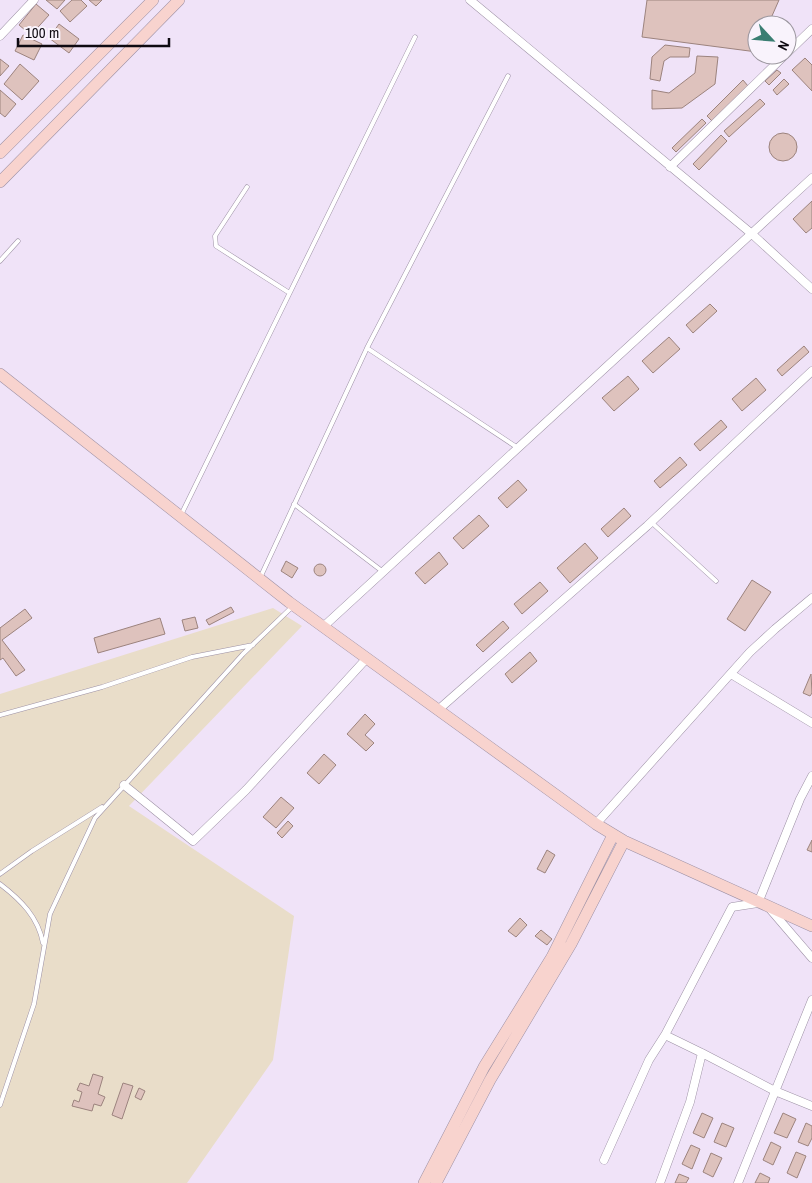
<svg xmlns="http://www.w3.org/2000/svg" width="812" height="1183" font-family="'Archivo Narrow',sans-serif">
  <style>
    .education { fill: #e9ddc9 }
    .building { fill: #dec2bd; stroke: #9c837e }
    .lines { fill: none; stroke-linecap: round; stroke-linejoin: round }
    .lane-casing { stroke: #9d91a5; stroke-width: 5 }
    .street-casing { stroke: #9d91a5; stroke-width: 9 }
    .secondary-casing { stroke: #9d91a5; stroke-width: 12 }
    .lane { stroke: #fff; stroke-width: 4 }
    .street { stroke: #fff; stroke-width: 8 }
    .secondary { stroke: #f8d3ce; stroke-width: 11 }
  </style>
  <rect width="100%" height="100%" fill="#f0e3f8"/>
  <path class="education" d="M273 608 302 626 129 806 294 916 273 1060 187 1183H0V694Z"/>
  <path class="building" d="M46 0H65L57 9Z
    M72 0H81L87 6 70 22 60 11Z
    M89 0H102L96 6Z
    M647 0H779L768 25H757V52L642 37Z
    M36 4 49 15 31 35 19 25Z
    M59 24 79 39 69 53 49 38Z
    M23 35 42 44 34 60 15 51Z
    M665 45 690 48 689 57H670L664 61 660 81 650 79 652 57Z
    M697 56 718 57 715 84 682 108 652 109V90L669 93 695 73Z
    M805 58 812 65V91L792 70Z
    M0 59 9 66 0 76Z
    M20 64 39 81 22 100 4 84Z
    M777 70 781 73 769 85 765 81Z
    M784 79 789 84 777 95 773 90Z
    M743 80 748 86 712 121 707 116Z
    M0 90 16 104 5 117 0 113Z
    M760 99 765 104 729 137 724 131Z
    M702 119 706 123 676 152 672 148Z
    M769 147a14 14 0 1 1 28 0a14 14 0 1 1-28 0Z
    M721 135 727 141 699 170 693 164Z
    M812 201V228L806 233 793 219Z
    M710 304 717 311 693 333 686 325Z
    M669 337 680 349 653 373 642 361Z
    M804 346 809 352 782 376 777 370Z
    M628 376 639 389 614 411 602 398Z
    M756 378 766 390 742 411 732 399Z
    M721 420 727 427 700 451 694 444Z
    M680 457 687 465 660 488 654 481Z
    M518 480 527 490 507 508 498 498Z
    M624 508 631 516 608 537 601 529Z
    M479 515 489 526 463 549 453 538Z
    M585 543 598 558 570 583 557 568Z
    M439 552 448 564 425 584 415 573Z
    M286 561 298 568 292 578 281 571Z
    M314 570a6 6 0 1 1 12 0a6 6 0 1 1-12 0Z
    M752 580 771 592 745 631 727 619Z
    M540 582 548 591 522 614 514 604Z
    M231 607 234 612 209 625 206 620Z
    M25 609 32 618 2 640 25 670 16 676 3 658 0 660V628Z
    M195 617 198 628 185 631 182 620Z
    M160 618 165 634 98 653 94 638Z
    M503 621 509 628 483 652 476 645Z
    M530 652 537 661 512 683 505 674Z
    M811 674 812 693 810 696 803 693Z
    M365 714 375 724 365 735 374 743 366 751 347 734Z
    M324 754 336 765 319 784 307 773Z
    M281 797 294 808 276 828 263 817Z
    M288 821 293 826 282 838 277 833Z
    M812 840V852L807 850Z
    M547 850 555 855 545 873 537 869Z
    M520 918 527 925 516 937 508 931Z
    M541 930 552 939 547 945 535 936Z
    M93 1074 103 1077 98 1094 105 1097 101 1106 94 1104 92 1111 72 1106 74 1100 79 1102 82 1092 77 1090 80 1083 89 1086Z
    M123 1083 133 1086 122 1119 112 1115Z
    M139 1088 145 1091 141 1100 135 1097Z
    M702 1113 713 1118 704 1138 693 1133Z
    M783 1113 796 1119 787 1138 774 1133Z
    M722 1123 734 1128 726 1147 714 1142Z
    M806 1123 812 1126V1138L808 1146 798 1142Z
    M771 1142 781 1147 773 1165 763 1160Z
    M691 1145 700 1149 692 1169 682 1164Z
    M796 1152 806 1156 797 1178 787 1173Z
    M711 1153 722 1158 713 1177 703 1172Z
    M760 1173 770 1178 768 1183H755Z
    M679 1174 689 1178 686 1183H675Z"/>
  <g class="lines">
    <defs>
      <path id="lane" d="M247 187 215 236 216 246 288 292
        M0 261 18 241
        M367 348 518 448
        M294 504 382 571
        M181 515 415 37
        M651 522 716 581
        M260 578 367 348 508 76
        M0 715 102 687 192 657 253 645
        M0 874 32 851 102 807
        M0 884C21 900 38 917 43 943
        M0 1105 34 1004 50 914 95 818 243 654 292 607"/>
      <path id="street" d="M470 0 752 234 812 289
        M0 36 34 0
        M787 53 812 29
        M670 167 785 55
        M323 627 812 178
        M731 674 812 723
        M438 710 647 526 812 371
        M124 785 193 841 246 790 367 658
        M596 824 750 652 775 629 812 598
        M770 909 812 958
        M702 1053 665 1035 732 907 758 903 800 799 812 776
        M604 1160 649 1060 665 1035
        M660 1183 690 1102 702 1053 775 1091 812 1106
        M738 1183 812 1000"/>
      <path id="secondary" d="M0 153 153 0
        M0 182 179 0
        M0 374 289 602 596 824 624 841 812 926
        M424 1183 484 1067 552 957 613 835
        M436 1183 490 1080 571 944 624 841"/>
    </defs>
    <use href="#lane" class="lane-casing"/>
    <use href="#street" class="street-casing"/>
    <use href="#secondary" class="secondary-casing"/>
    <use href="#lane" class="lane"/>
    <use href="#street" class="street"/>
    <use href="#secondary" class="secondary"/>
  </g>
  <g transform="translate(772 40) rotate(116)"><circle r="24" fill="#f9f3fc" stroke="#9b969e"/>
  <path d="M0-4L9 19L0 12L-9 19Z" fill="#3a7e72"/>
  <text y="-8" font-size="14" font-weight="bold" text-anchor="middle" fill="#0e0a11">N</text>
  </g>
  <path d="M18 38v8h151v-8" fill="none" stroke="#0e0a11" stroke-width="2.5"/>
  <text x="25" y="38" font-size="15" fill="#0e0a11" stroke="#f9f3fc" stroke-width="4" paint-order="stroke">100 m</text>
</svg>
